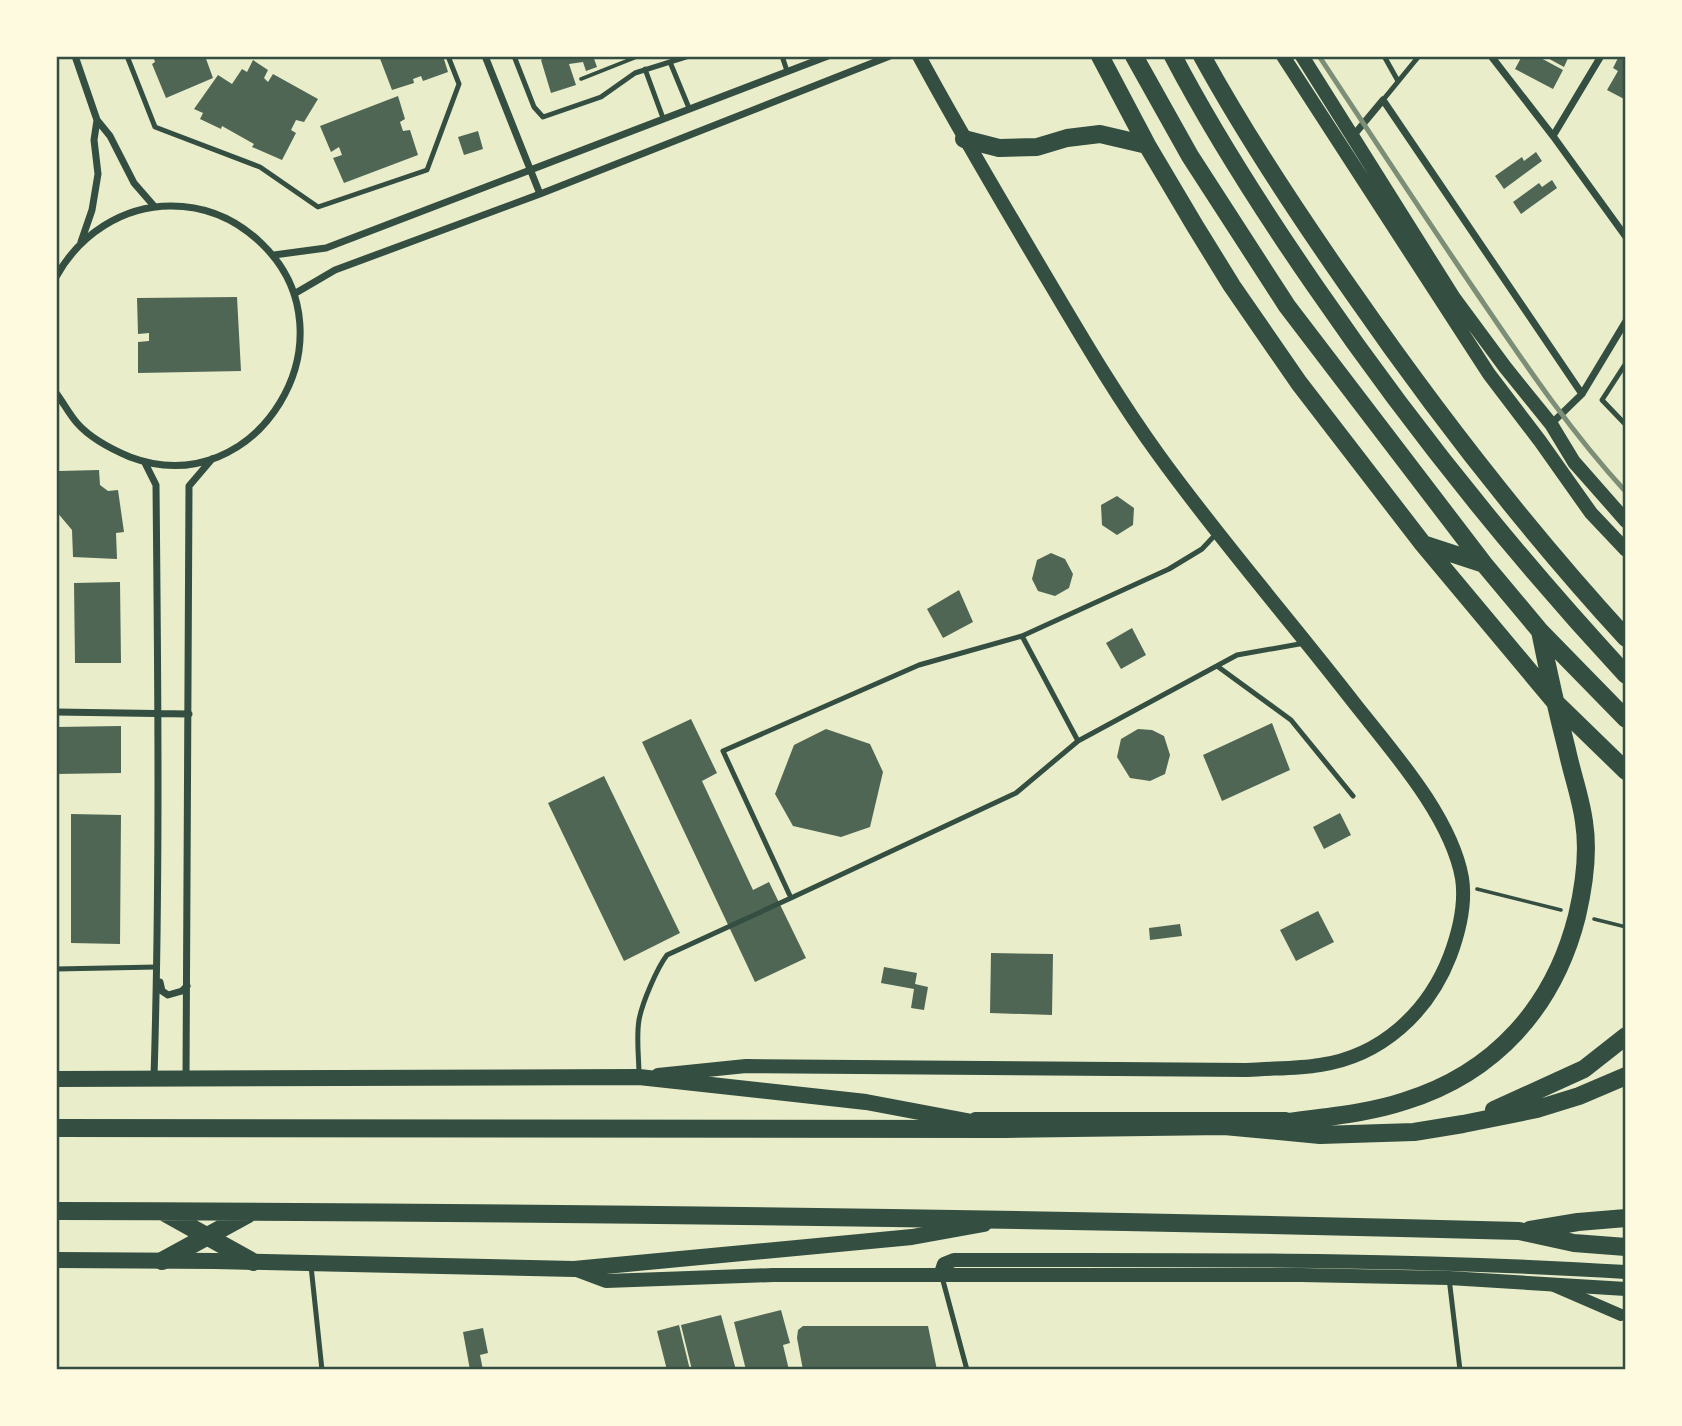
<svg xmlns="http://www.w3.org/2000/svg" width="1682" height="1426" font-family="Mulish,sans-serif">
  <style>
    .building { fill: #4f6655 }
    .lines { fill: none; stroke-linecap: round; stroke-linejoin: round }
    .path { stroke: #344e41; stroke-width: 3.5 }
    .service { stroke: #344e41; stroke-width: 5 }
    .minor { stroke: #344e41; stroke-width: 7 }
    .tertiary { stroke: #344e41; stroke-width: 12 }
    .secondary { stroke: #344e41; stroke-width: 14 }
    .primary { stroke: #344e41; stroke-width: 16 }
    .trunk { stroke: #344e41; stroke-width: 18 }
    .rail { stroke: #7c8e77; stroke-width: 5 }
    .neatline { fill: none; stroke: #344e41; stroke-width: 2.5 }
  </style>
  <rect width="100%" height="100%" fill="#e9edc9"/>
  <path class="building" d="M153 56H205L213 78 166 98 152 64 155 62Z
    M379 56H443L448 72 423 81 421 76 413 79 414 83 392 90Z
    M544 56H593L597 67 586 71 583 62 569 64 576 85 551 93 541 60 544 58Z
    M1522 56H1537L1563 70 1553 89 1515 69Z
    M1544 56H1569L1564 67Z
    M1619 56H1626V100L1607 90 1618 71 1613 68Z
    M253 60 268 70 264 78 268 82 273 74 318 99 304 122 296 120 291 130 296 133 282 160 252 147 254 144 222 126 221 129 200 119 203 113 194 109 218 75 232 84 242 69 247 72Z
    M398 96 405 119 400 122 403 131 410 130 418 155 344 183 333 158 342 155 339 147 331 152 320 126Z
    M478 131 483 149 464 155 458 137Z
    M1536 152 1542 161 1504 189 1495 176 1522 157 1524 161Z
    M1552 180 1557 188 1521 214 1513 202 1539 183 1542 187Z
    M237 297 241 371 138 373V342L149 341V333L138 334 137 298Z
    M99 470 100 485 108 491 118 490 124 532 116 533 117 559 73 557 72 530 56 511V482L59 471Z
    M1117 496 1134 508 1133 525 1117 535 1102 525 1101 505Z
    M1051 553 1065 559 1073 574 1069 588 1055 596 1038 591 1032 579 1037 560Z
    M120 582 121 663H75L74 583Z
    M959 590 973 622 943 638 927 609Z
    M1132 628 1146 655 1121 669 1106 643Z
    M691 719 717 773 702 781 753 890 769 882 806 958 755 982 642 742Z
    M1272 723 1290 770 1222 801 1203 755Z
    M121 726V773L56 774V727Z
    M826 729 870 744 883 772 870 827 841 837 793 826 775 794 794 745Z
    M1138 729 1152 730 1164 736 1170 755 1165 774 1150 781 1130 778 1117 757 1121 739Z
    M604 776 680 933 624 961 548 803Z
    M1340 813 1351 835 1324 849 1313 827Z
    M71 814 121 815 120 944 71 943Z
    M1318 911 1334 942 1296 961 1280 930Z
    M1180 924 1182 936 1150 940 1149 928Z
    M991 953 1053 954 1052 1015 990 1013Z
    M884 967 917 973 915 984 928 987 924 1010 911 1008 914 989 881 983Z
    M781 1310 790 1343 783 1345 789 1370H746L734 1322Z
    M721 1315 736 1370H692L681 1325Z
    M679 1325 690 1370H667L657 1331Z
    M803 1326H928L937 1370H803L797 1338 798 1330Z
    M483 1328 488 1353 480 1355 483 1370H470L463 1332Z"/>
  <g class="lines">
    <path class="path" d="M581 79 639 56
      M1477 889 1561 910
      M1594 919 1626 927"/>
    <path class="service" d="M127 56 155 127 260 167 318 207 427 170 459 84 448 56
      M514 56 534 107 543 117 601 97 635 73 689 56
      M782 56 787 71
      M1384 56 1398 81
      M670 62 689 108
      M645 69 663 118
      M1383 100 1419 56
      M1626 363 1602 400 1626 425
      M1022 636 919 665 723 751 791 898 1016 793 1078 741 1237 655 1305 643
      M1217 666 1291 720 1353 796
      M1078 741 1022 636 1169 569 1202 549 1216 534
      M56 969 157 967
      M639 1075C639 1058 636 1037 639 1020 642 1003 657 968 667 955L791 898
      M311 1266 322 1370
      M942 1277 967 1370
      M1449 1278 1460 1370"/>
    <path class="minor" d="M75 56 97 120 110 136 134 183 154 206
      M485 56 540 194
      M1491 56 1553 136 1626 237
      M1353 136 1383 100 1582 394
      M1553 136 1601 56
      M81 242 92 210 98 174 94 140 97 120
      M274 255 326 248 828 56
      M56 277C79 235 122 206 171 206 206 206 236 219 261 243 359 336 257 505 130 457 111 449 91 439 77 423 69 414 63 402 56 393
      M294 294 335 270 540 194 890 56
      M1551 424 1582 394 1626 321
      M145 463 156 485C158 682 160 880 154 1077
      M56 712 189 714
      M160 982 162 991 168 995 182 991 187 986
      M186 1077 189 486 212 459"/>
    <path class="tertiary" d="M975 1118H1286
      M1554 1286 1621 1315"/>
    <path class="secondary" d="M1283 56 1489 374 1540 441 1591 513 1626 550
      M1302 56 1454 298 1505 367 1551 424 1574 462 1626 521
      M658 1075 746 1066 1247 1070C1271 1068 1296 1069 1320 1065 1381 1056 1428 1013 1450 956 1459 932 1466 904 1462 878 1451 817 1393 752 1355 704 1290 620 1220 540 1158 454 1118 399 1083 339 1048 280 1004 206 960 132 919 56
      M574 1269 606 1281 773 1275H1301L1449 1278 1626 1289
      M941 1273 944 1264 954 1260H963C1184 1260 1405 1258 1626 1272"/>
    <path class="primary" d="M56 1079 639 1077 866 1102 988 1125
      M56 1260 215 1261 574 1269 912 1237 984 1224"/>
    <path class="trunk" d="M1100 56 1147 145 1195 226 1232 286 1299 383 1423 544 1555 702 1626 771
      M1134 56 1190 156 1287 306 1484 564 1540 631 1626 719
      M1173 56C1215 136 1264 212 1315 286 1409 423 1513 553 1626 675
      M1202 56C1247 138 1299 216 1353 293 1437 414 1527 530 1626 638
      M964 139 999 148 1037 147 1067 138 1100 134 1147 145
      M1423 544 1484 564
      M1494 1110 1584 1069 1626 1036
      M1275 1124C1318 1117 1363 1115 1405 1101 1495 1073 1554 1007 1577 916 1584 886 1589 853 1584 822 1581 798 1572 774 1567 750 1557 711 1548 671 1540 631
      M56 1128 1005 1129 1224 1126 1320 1135 1414 1132 1463 1124 1537 1109 1579 1096 1626 1076
      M56 1211C544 1212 1032 1218 1519 1231L1574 1243 1626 1247
      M165 1213 253 1262
      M1530 1230 1578 1222 1626 1218
      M162 1261 248 1214"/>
    <path class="rail" d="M1319 56C1371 135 1423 214 1476 292 1523 361 1569 430 1626 492"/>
  </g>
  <rect width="1682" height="1426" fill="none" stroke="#fefae0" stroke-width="116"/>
  <rect x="58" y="58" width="1566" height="1310" class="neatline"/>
</svg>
